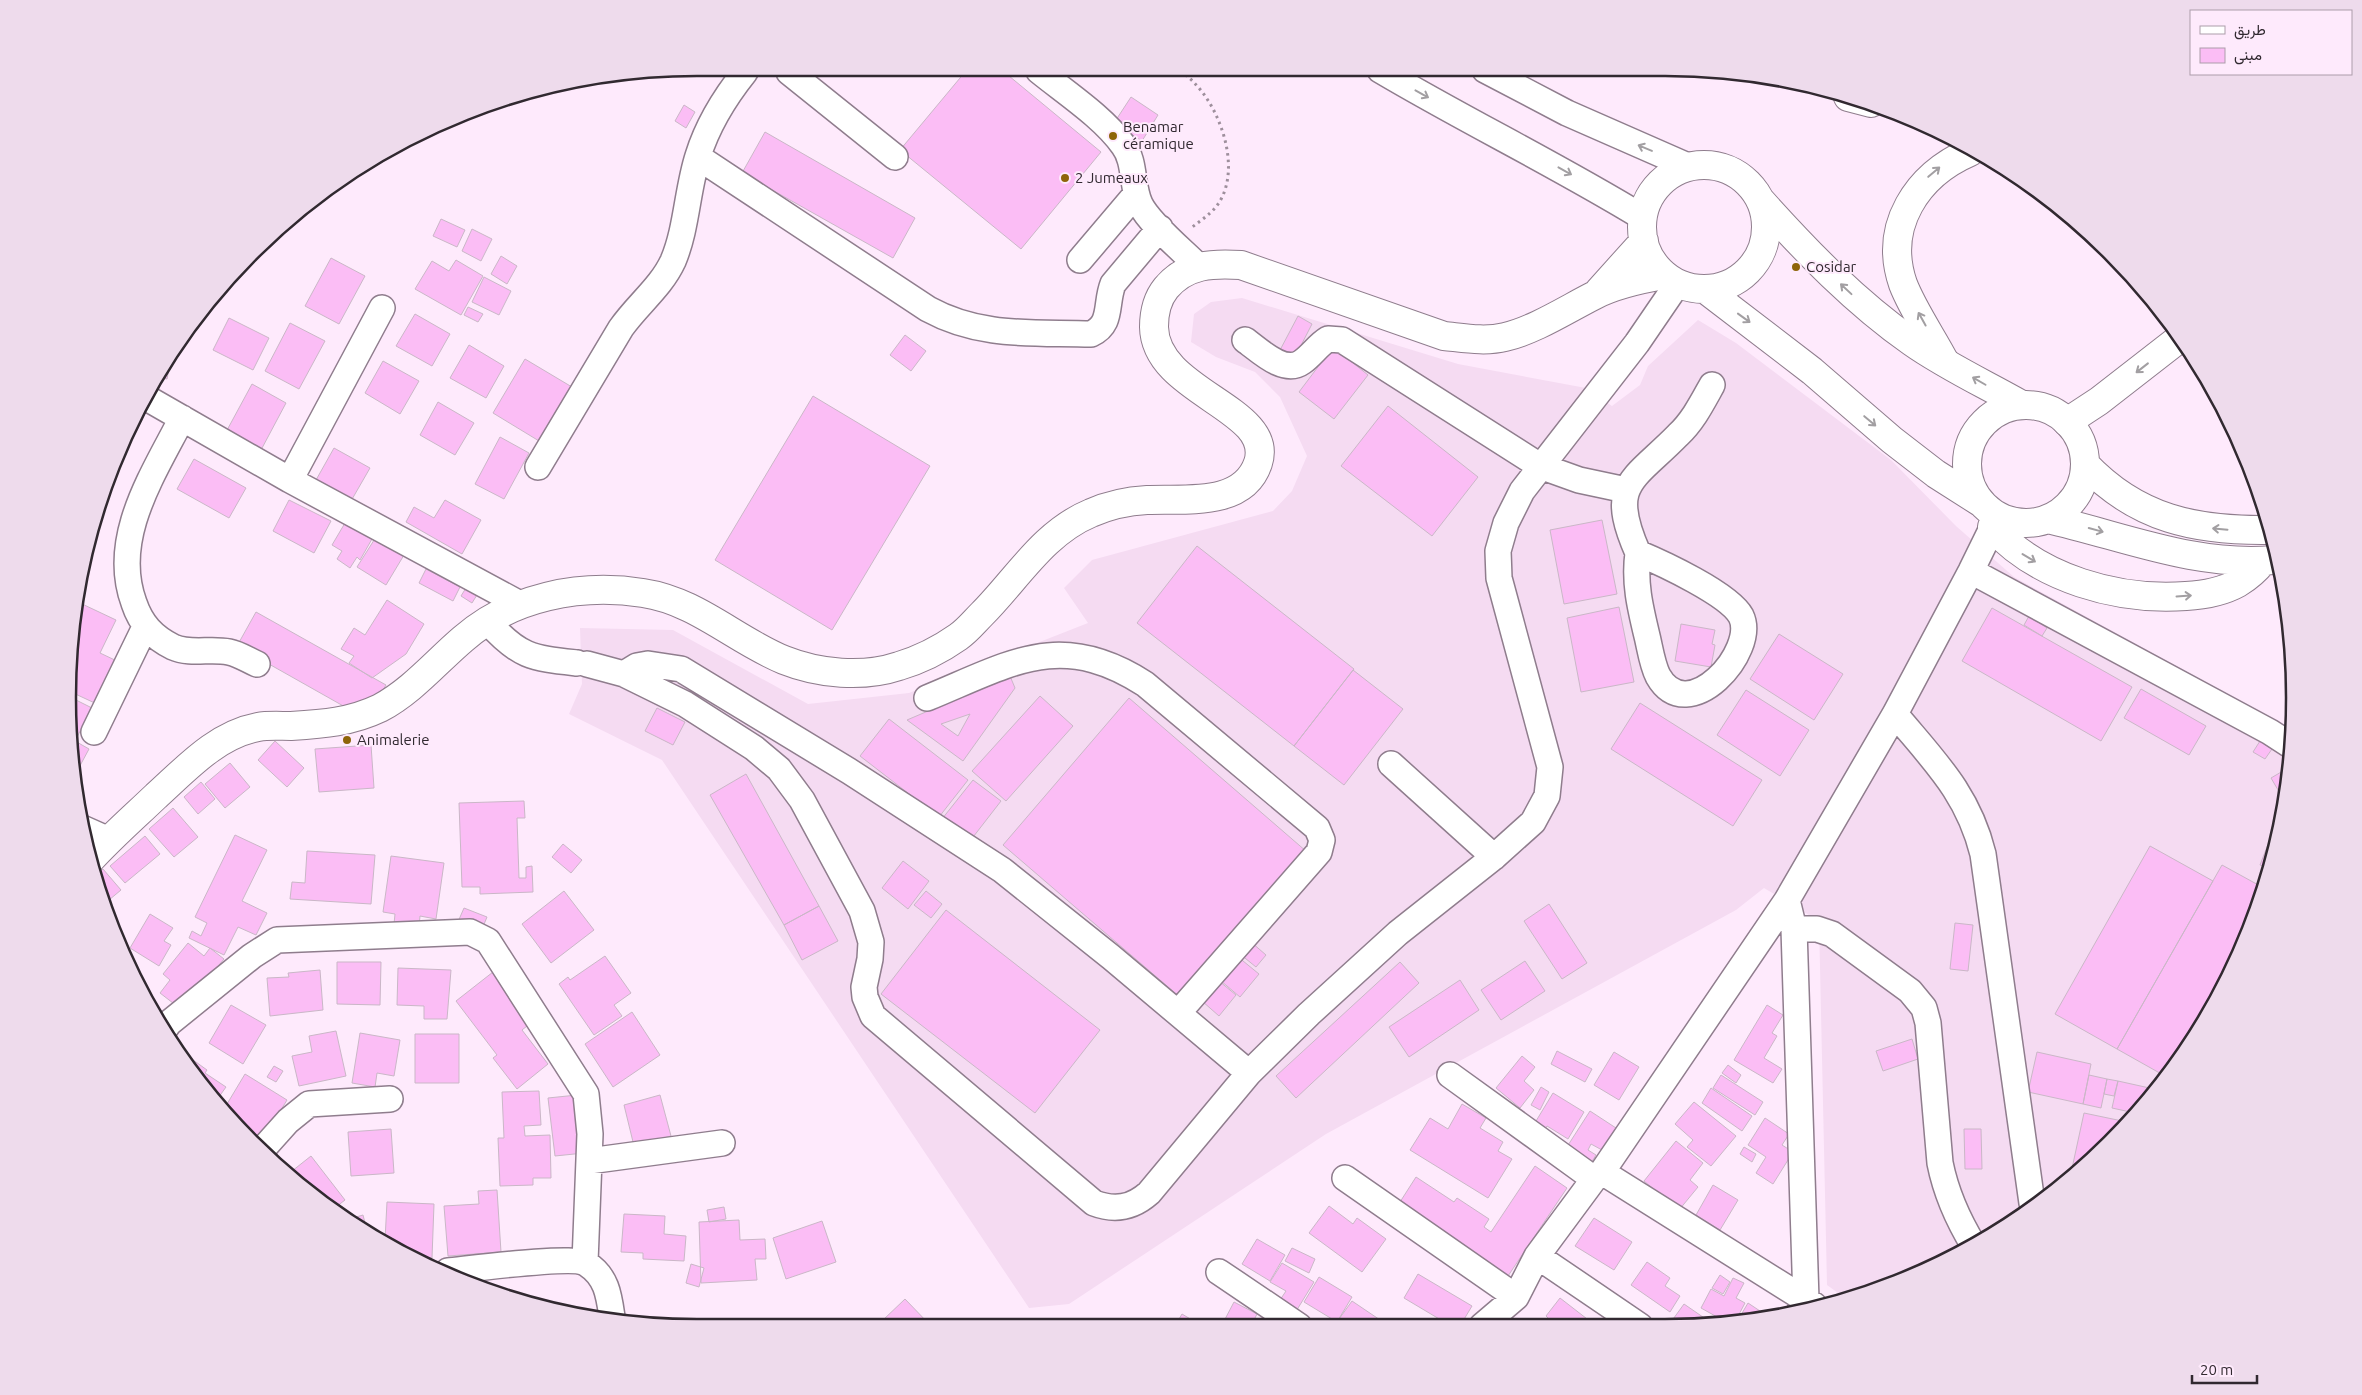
<svg xmlns="http://www.w3.org/2000/svg" width="2362" height="1395" font-family="Ubuntu,Vazirmatn,sans-serif">
  <style>
    .built { fill: #f5dbf2 }
    .building { fill: #fbbdf5; stroke: #cab7c7; fill-rule: evenodd }
    .lines { fill: none; stroke-linecap: round; stroke-linejoin: round }
    .minor-casing { stroke: #8f7d8d; stroke-width: 28 }
    .major-casing { stroke: #8f7d8d; stroke-width: 30 }
    .highway-casing { stroke: #8f7d8d; stroke-width: 30 }
    .path { stroke: #9e8f9c; stroke-width: 3; stroke-dasharray: 2.5 4; stroke-linecap: butt }
    .minor { stroke: #fff; stroke-width: 25 }
    .major { stroke: #fff; stroke-width: 28 }
    .highway { stroke: #fff; stroke-width: 28 }
    .oneway { stroke: #a29fa2 }
    .poi-dot { fill: #8e6409; stroke: #feeafc; stroke-width: 2 }
    .labels { text-anchor: middle; stroke-width: 4; stroke-linejoin: round; paint-order: stroke }
    .poi-label { font-size: 15px; fill: #312930; stroke: #feeafc; text-anchor: start }
    .rim { fill: none; stroke: #312930; stroke-width: 2.5 }
  </style>
  <rect width="100%" height="100%" fill="#feeafc"/>
  <path class="built" d="M1242 298 1458 364 1586 388 1612 406 1640 385 1648 366 1698 320 1736 343 1891 460 1956 526 2014 577 2291 729 2282 820 2247 938 2188 1047 2110 1143 1980 1243 1867 1294 1845 1298 1827 1285 1819 921 1764 888 1736 910 1326 1134 1069 1304 1029 1308 662 760 569 714 582 684 580 628 673 630 808 704 909 693 1088 623 1064 588 1092 560 1273 511 1292 491 1307 456 1280 397 1255 372 1216 357 1191 342 1194 314 1211 302Z"/>
  <path class="building" d="M1003 71 1101 152 1021 249 900 150 965 72Z
    M1131 97 1158 115 1142 141 1114 123Z
    M684 105 695 112 686 128 675 121Z
    M765 132 915 218 893 258 742 173Z
    M441 219 465 230 457 247 433 236Z
    M472 229 492 239 481 261 462 251Z
    M501 256 517 266 507 284 491 274Z
    M331 258 365 276 339 324 305 306Z
    M456 260 483 276 461 315 415 289 432 261 449 271Z
    M484 277 511 291 499 315 472 302Z
    M468 307 483 314 478 322 464 315Z
    M415 314 450 334 432 366 396 346Z
    M1298 316 1312 324 1294 359 1279 352Z
    M229 318 269 338 253 370 213 350Z
    M290 323 325 341 299 389 265 371Z
    M905 335 926 351 911 371 890 355Z
    M469 345 504 366 486 398 450 378Z
    M1333 347 1368 375 1334 419 1299 392Z
    M173 348 167 379 157 377Z
    M525 359 577 390 544 444 493 413Z
    M383 361 419 381 400 414 365 393Z
    M252 384 286 403 261 450 226 432Z
    M813 396 930 466 832 630 715 560Z
    M438 402 474 423 455 455 420 435Z
    M1388 406 1478 477 1432 536 1341 466Z
    M134 416 142 420 119 461 117 460Z
    M500 437 529 453 504 499 475 484Z
    M334 448 370 468 351 501 316 480Z
    M194 459 246 488 229 518 177 489Z
    M289 500 331 521 314 553 273 531Z
    M445 500 481 520 462 554 406 522 414 507 434 518Z
    M1602 520 1617 594 1564 604 1550 530Z
    M345 523 372 539 360 560 357 557 350 568 337 559 342 551 332 545Z
    M376 537 404 555 386 585 357 567Z
    M1197 546 1354 669 1294 746 1137 623Z
    M426 569 460 587 453 601 419 583Z
    M469 583 480 590 472 603 461 596Z
    M387 600 424 624 406 654 372 678 349 663 354 656 341 649 354 628 365 635Z
    M80 603 116 620 100 653 119 662 99 705 69 691Z
    M1619 607 1634 682 1581 692 1567 618Z
    M1992 608 2132 687 2101 741 1962 661Z
    M256 612 386 685 374 705 354 712 237 646Z
    M2029 616 2047 628 2042 636 2024 625Z
    M1681 624 1715 630 1712 644 1715 645 1711 667 1675 661Z
    M1779 634 1843 674 1814 720 1750 679Z
    M1353 670 1403 709 1344 785 1294 746Z
    M1010 676 1015 688 963 761 907 720ZM970 714 958 736 941 724Z
    M2141 689 2206 726 2189 755 2124 718Z
    M1746 690 1809 730 1780 776 1717 735Z
    M68 696 92 708 75 741 89 749 75 775Z
    M1040 696 1073 726 1006 801 972 771Z
    M1129 698 1307 852 1181 998 1003 845Z
    M1640 703 1762 780 1733 826 1611 749Z
    M657 708 685 722 673 745 645 731Z
    M889 719 968 780 939 817 860 756Z
    M275 741 304 768 287 787 258 760Z
    M2260 741 2272 749 2265 759 2253 752Z
    M371 745 374 788 319 792 315 749Z
    M230 763 250 787 225 808 205 784Z
    M2288 768 2285 793 2281 795 2271 778Z
    M746 774 819 906 784 925 710 795Z
    M973 780 1001 801 970 841 942 819Z
    M201 782 215 799 198 814 184 797Z
    M524 801 525 818H517L519 878H526V867L532 866 533 892 480 894V887H462L459 803Z
    M173 808 198 837 174 857 149 829Z
    M2279 816 2283 818 2282 820 2268 868 2260 865Z
    M235 835 267 850 242 901 267 913 256 935 238 927 224 955 189 938 192 931 201 936 207 923 195 917Z
    M145 836 160 854 125 883 110 866Z
    M563 844 582 860 571 873 552 857Z
    M2150 846 2213 881 2117 1049 2055 1014Z
    M307 851 375 855 371 904 290 899 292 882 305 883Z
    M391 856 444 863 436 919 420 916 419 927 394 924 395 914 383 912Z
    M903 861 929 881 908 909 882 888Z
    M2222 865 2262 887 2247 938 2177 1061 2165 1076 2117 1049Z
    M103 869 121 890 103 905 95 876Z
    M564 891 594 930 551 963 522 924Z
    M926 891 942 904 931 918 914 905Z
    M1549 904 1587 963 1562 979 1524 921Z
    M819 906 838 941 802 960 784 925Z
    M464 908 487 917 480 934 457 924Z
    M946 910 1100 1030 1035 1113 881 994Z
    M150 914 173 928 164 941 171 945 159 966 130 948Z
    M1955 923 1973 925 1968 971 1950 969Z
    M1251 942 1266 955 1256 967 1240 954Z
    M188 943 204 956 210 948 224 959 182 1010 160 993 170 980 163 974Z
    M1232 952 1259 974 1240 997 1214 975Z
    M605 956 631 993 614 1005 622 1016 594 1035 559 984 568 977 570 980Z
    M1525 961 1545 991 1501 1020 1481 990Z
    M337 962H381L380 1005 337 1004Z
    M1400 962 1419 983 1296 1098 1276 1076Z
    M398 968 451 970 447 1019H424V1006L397 1005Z
    M320 970 323 1010 270 1016 267 978 289 977 288 973Z
    M493 972 532 1022 522 1030 548 1064 517 1089 493 1058 497 1055 456 1001Z
    M1460 980 1479 1010 1409 1057 1389 1027Z
    M1219 981 1236 995 1219 1016 1202 1001Z
    M150 1005 167 1015 161 1026 152 1012Z
    M231 1005 266 1025 243 1064 209 1043Z
    M1767 1005 1783 1015 1772 1033 1777 1036 1764 1058 1782 1069 1773 1083 1734 1060Z
    M632 1012 660 1055 613 1087 585 1044Z
    M336 1031 346 1076 299 1086 292 1056 312 1052 309 1036Z
    M360 1033 400 1040 394 1076 377 1073 375 1087 352 1083Z
    M415 1034H459V1083H415Z
    M1912 1039 1918 1059 1883 1071 1876 1051Z
    M1557 1051 1592 1069 1585 1082 1551 1064Z
    M1614 1052 1639 1067 1619 1100 1594 1085Z
    M2037 1052 2091 1064 2083 1104 2028 1092Z
    M1522 1056 1535 1067 1524 1081 1534 1090 1520 1108 1496 1088Z
    M189 1057 207 1070 205 1073 226 1087 216 1101 198 1081 185 1062Z
    M1728 1065 1741 1075 1736 1083 1722 1073Z
    M274 1066 283 1071 276 1082 267 1077Z
    M245 1074 287 1100 259 1146 224 1109Z
    M1721 1075 1763 1102 1755 1115 1713 1088Z
    M2089 1075 2107 1079 2101 1108 2083 1104Z
    M2107 1079 2118 1081 2114 1096 2104 1094Z
    M2118 1081 2154 1089 2135 1113 2112 1108Z
    M1541 1087 1549 1092 1540 1110 1531 1105Z
    M1711 1088 1752 1116 1742 1131 1702 1103Z
    M539 1091 541 1125 524 1126 525 1136 550 1135 551 1178H533V1185L500 1186 498 1138H504L502 1092Z
    M1553 1093 1584 1112 1568 1139 1547 1126 1543 1133 1533 1126Z
    M577 1095 584 1153 555 1156 548 1098Z
    M660 1095 671 1136 634 1146 624 1105Z
    M1694 1102 1736 1136 1711 1166 1687 1147 1693 1140 1675 1124Z
    M1462 1104 1486 1118 1480 1128 1503 1142 1498 1151 1512 1159 1488 1198 1410 1150 1430 1118 1448 1129Z
    M1590 1111 1616 1128 1602 1150 1591 1144 1588 1150 1596 1155 1588 1168 1563 1153Z
    M2084 1113 2127 1122 2110 1143 2071 1173Z
    M1765 1118 1789 1134 1782 1145 1793 1152 1773 1184 1756 1173 1766 1157 1748 1145Z
    M391 1129 394 1173 351 1176 348 1132Z
    M1964 1129H1981L1982 1169H1965Z
    M1676 1141 1703 1163 1690 1180 1698 1187 1679 1210 1644 1181Z
    M1744 1147 1756 1154 1752 1162 1740 1154Z
    M311 1156 345 1200 332 1210 287 1175Z
    M1535 1166 1567 1188 1504 1282 1400 1202 1416 1177 1454 1202 1457 1198 1489 1219 1484 1227 1491 1232Z
    M1713 1185 1738 1200 1720 1230 1696 1215Z
    M497 1190 501 1252 448 1256 444 1206 479 1204 478 1191Z
    M387 1202 434 1204 432 1258H422L385 1240Z
    M1329 1206 1353 1224 1357 1218 1386 1239 1362 1272 1309 1233Z
    M724 1207 726 1219 709 1222 707 1210Z
    M624 1214 665 1216 664 1234 686 1236 684 1261 643 1259V1253L621 1252Z
    M363 1215 367 1231 346 1220Z
    M1594 1218 1632 1242 1614 1270 1575 1246Z
    M739 1220 740 1240 765 1239 766 1259H755L757 1280 701 1283 699 1222Z
    M822 1221 836 1262 786 1279 773 1238Z
    M1257 1239 1285 1255 1270 1281 1242 1264Z
    M1292 1248 1315 1259 1309 1273 1285 1261Z
    M1647 1262 1670 1278 1665 1286 1680 1296 1670 1312 1631 1285Z
    M1282 1263 1314 1282 1295 1313 1278 1303 1286 1291 1270 1282Z
    M691 1264 704 1268 699 1287 686 1283Z
    M1418 1274 1472 1306 1460 1326H1451L1404 1298Z
    M1720 1275 1730 1282 1723 1294 1712 1288Z
    M1319 1277 1352 1297 1337 1322 1304 1302Z
    M1733 1278 1744 1283 1736 1298 1745 1303 1736 1320 1726 1322 1701 1308 1711 1289 1724 1296Z
    M1560 1298 1591 1322 1588 1326H1543L1549 1319 1546 1316Z
    M905 1299 930 1325 929 1326H887L882 1321Z
    M1352 1301 1389 1326H1334Z
    M1234 1302 1257 1314 1251 1326H1229L1223 1323Z
    M1748 1303 1760 1311 1756 1316 1738 1320Z
    M1684 1304 1713 1324V1325L1677 1326 1671 1322Z
    M1182 1314 1202 1326H1175Z"/>
  <g class="lines">
    <defs>
      <path id="minor" d="M1380 70C1466 121 1557 165 1642 217
        M1485 70 1567 113 1690 167
        M1039 71C1066 93 1103 117 1123 145 1136 162 1131 185 1140 204 1149 223 1182 250 1198 266
        M789 72 895 157
        M698 157 928 309C981 338 1033 332 1091 334 1113 324 1105 304 1113 284L1160 228
        M1080 260 1136 194
        M1245 340C1259 350 1284 375 1302 362 1312 355 1318 345 1328 339L1342 340 1540 466 1579 480 1626 490
        M145 397 290 480 520 604
        M182 418C153 475 110 538 134 603 141 624 153 637 173 647 191 655 210 648 229 652 239 654 248 660 257 664
        M538 467 621 328C638 304 661 287 673 261 687 228 687 190 698 156 707 127 725 97 745 72
        M290 480 382 308
        M1638 553C1662 563 1729 594 1741 616 1758 651 1688 729 1658 676 1652 664 1650 648 1647 636 1640 607 1634 582 1638 553Z
        M1638 553C1607 483 1633 481 1678 435 1693 421 1702 403 1712 385
        M1971 571 2270 732 2290 745
        M488 622C519 657 532 658 577 663
        M587 664 624 674 685 704 754 748 779 769 802 800 862 911 871 942 870 959 864 987 865 997 873 1016 1094 1203C1115 1211 1132 1208 1149 1193L1249 1073 1309 1014 1398 933 1494 857 1533 822 1547 796 1550 767 1499 578 1498 551 1506 523 1522 491 1637 343 1678 283
        M624 674 637 666 648 664 681 669 849 771 1002 870 1111 957 1249 1073
        M927 698C1010 664 1060 629 1145 684L1317 828 1322 840 1319 852 1178 1013
        M1895 714C1934 761 1968 793 1983 854L2032 1203
        M94 732 145 627
        M1391 764 1494 857
        M82 828 109 840
        M1787 900 1794 929 1806 1300 1801 1307
        M1794 929H1817L1832 934 1910 991 1924 1008 1928 1023 1940 1163C1946 1193 1958 1220 1974 1246
        M164 1030 169 1023 252 956 277 940 470 932 488 941 586 1094 590 1134 585 1262
        M1450 1075 1594 1179
        M262 1150 288 1121 309 1104 390 1099
        M589 1161 722 1143
        M1602 1172 1814 1305
        M1345 1178 1516 1297
        M1537 1256 1640 1326
        M448 1271C469 1269 574 1255 587 1264 607 1277 609 1296 612 1317
        M1219 1272 1299 1326
        M1482 1326 1516 1297 1537 1256 1594 1179 1602 1172 1787 900 1895 714 1971 571 1998 516"/>
      <path id="major" d="M1642 227a62 62 0 1 1 124 0a62 62 0 1 1-124 0Z
        M1761 201C1807 252 1855 302 1912 342 1946 366 1985 384 2022 405
        M1705 289 1812 371 1892 440 1936 474 1980 502
        M1599 291 1644 241
        M1967 464a59 59 0 1 1 118 0a59 59 0 1 1-118 0Z
        M2085 464C2137 519 2196 531 2269 530
        M2048 519C2123 536 2195 567 2274 560
        M1992 527C2039 579 2118 601 2186 596 2204 595 2222 592 2238 583 2248 577 2256 570 2263 561
        M90 860C111 837 134 817 156 796 186 769 216 735 258 727 268 725 280 726 291 726 323 724 351 722 380 708 412 691 436 662 463 639 511 597 580 583 643 593 697 601 735 640 784 660 819 674 863 678 899 666 919 660 941 649 958 637 967 631 974 622 982 614 1017 579 1043 533 1091 513 1109 505 1128 501 1147 500 1183 498 1243 508 1258 463 1276 408 1155 393 1154 327 1154 313 1157 299 1166 288 1186 264 1213 263 1241 265L1444 336C1464 338 1485 342 1505 337 1535 330 1567 309 1595 295 1616 284 1641 279 1664 275"/>
      <path id="highway" d="M1848 97 1871 103
        M1945 362C1932 337 1913 310 1903 284 1883 226 1917 175 1970 152
        M2067 422 2099 401 2180 338"/>
    </defs>
    <use href="#minor" class="minor-casing"/>
    <use href="#major" class="major-casing"/>
    <use href="#highway" class="highway-casing"/>
    <path class="path" d="M1180 71C1215 93 1240 157 1223 195 1217 210 1204 218 1191 228"/>
    <use href="#minor" class="minor"/>
    <use href="#major" class="major"/>
    <use href="#highway" class="highway"/>
  </g>
  <defs><path id="oneway-shaft" d="M-6 0H5M1.5-3L5.5 0L1.5 3" fill="none" stroke-width="1.6" stroke-linecap="round" stroke-linejoin="round" transform="scale(1.25)"/></defs>
  <g class="oneway">
    <use href="#oneway-shaft" transform="translate(1422 94) rotate(29)"/>
    <use href="#oneway-shaft" transform="translate(1645 148) rotate(-157)"/>
    <use href="#oneway-shaft" transform="translate(1565 171) rotate(29)"/>
    <use href="#oneway-shaft" transform="translate(1934 172) rotate(-40)"/>
    <use href="#oneway-shaft" transform="translate(1846 289) rotate(-137)"/>
    <use href="#oneway-shaft" transform="translate(1744 318) rotate(36)"/>
    <use href="#oneway-shaft" transform="translate(1922 319) rotate(-119)"/>
    <use href="#oneway-shaft" transform="translate(2142 368) rotate(142)"/>
    <use href="#oneway-shaft" transform="translate(1979 381) rotate(-150)"/>
    <use href="#oneway-shaft" transform="translate(1870 421) rotate(40)"/>
    <use href="#oneway-shaft" transform="translate(2220 529) rotate(-175)"/>
    <use href="#oneway-shaft" transform="translate(2096 530) rotate(15)"/>
    <use href="#oneway-shaft" transform="translate(2029 558) rotate(31)"/>
    <use href="#oneway-shaft" transform="translate(2184 596) rotate(-4)"/>
  </g>
  <g class="poi-dot">
    <circle cx="1113" cy="136" r="5"/>
    <circle cx="1065" cy="178" r="5"/>
    <circle cx="1796" cy="267" r="5"/>
    <circle cx="347" cy="740" r="5"/>
  </g>
  <g class="labels">
    <g class="poi-label">
      <text x="1123" y="132">Benamar<tspan x="1123" dy="17">céramique</tspan></text>
      <text x="1075" y="183">2 Jumeaux</text>
      <text x="1806" y="272">Cosidar</text>
      <text x="357" y="745">Animalerie</text>
    </g>
  </g>
  <path d="M0 0H2362V1395H0ZM697 76H1665A621 621 0 0 1 2286 697V698A621 621 0 0 1 1665 1319H697A621 621 0 0 1 76 698V697A621 621 0 0 1 697 76Z" fill="#eedbec" fill-rule="evenodd"/>
  <path class="rim" d="M697 76H1665A621 621 0 0 1 2286 697V698A621 621 0 0 1 1665 1319H697A621 621 0 0 1 76 698V697A621 621 0 0 1 697 76Z"/>
  <rect x="2190" y="10" width="162" height="65" fill="#feeafc" stroke="#ac9daa"/>
  <rect x="2200" y="26" width="25" height="8" fill="#ffffff" stroke="#ac9daa"/>
  <text x="2234" y="35" font-size="15" fill="#312930">طريق</text>
  <rect x="2200" y="48" width="25" height="15" fill="#fbbdf5" stroke="#ac9daa"/>
  <text x="2234" y="60" font-size="15" fill="#312930">مبنى</text>
  <path d="M2192 1375v8h65v-8" fill="none" stroke="#312930" stroke-width="2.5"/>
  <text x="2200" y="1375" font-size="15" fill="#312930" stroke="#feeafc" stroke-width="4" paint-order="stroke">20 m</text>
</svg>
